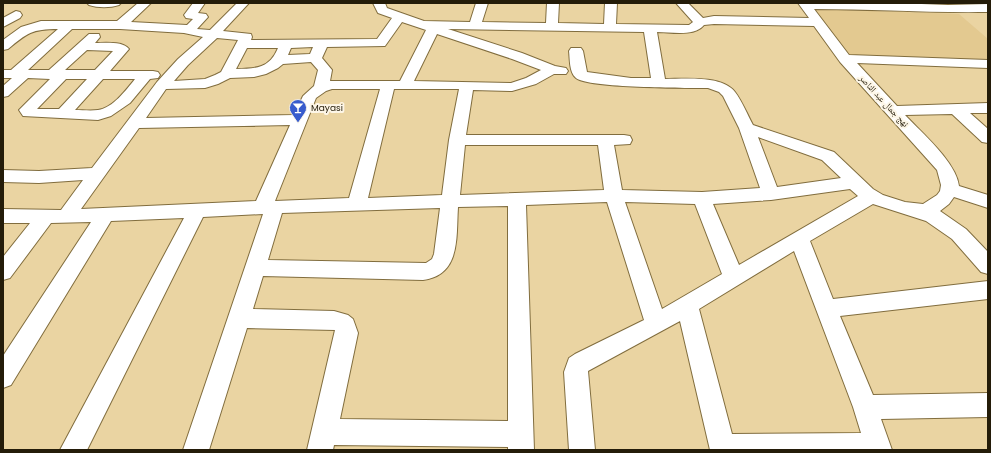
<svg xmlns="http://www.w3.org/2000/svg" width="991" height="453" font-family="Poppins,'Noto Naskh Arabic',sans-serif">
  <style>
    .built { fill: #e3c990 }
    .lines { fill: none; stroke-linecap: round; stroke-linejoin: round }
    .minor-casing { stroke: #816d3e; stroke-width: 2 }
    .minor { fill: #fff; fill-rule: evenodd }
    .labels { text-anchor: middle; stroke-width: 4; stroke-linejoin: round; paint-order: stroke }
    .far-street-label { font-size: 9px; fill: #241c09; stroke: #fdf6e7 }
    .far-poi-label { font-size: 9px; fill: #241c09; stroke: #fdf6e7; text-anchor: start }
  </style>
  <rect width="100%" height="100%" fill="#ead4a2"/>
  <path class="built" d="M813 9 959 14 988 39V62L848 58Z"/>
  <g class="lines">
    <defs>
      <path id="minor" d="M87 3H121L119 5C110 8 98 8 89 5Z
        M138 3H151L131 22 187 25 193 19 186 18 184 15 193 3H205L198 13 206 14 208 17 197 29 210 30 237 3H249L223 31 251 34 252 37 251 40 377 39 392 18 378 13 373 3H385L387 8 424 21 470 22 476 3H488L482 22 546 23 547 3H559L558 23 604 24 605 3H617L616 24 689 25 693 22 676 3H688L703 18 714 16 809 18 798 3H895L948 5 988 4V12C930 13 872 9 814 9L849 55 988 60V68L857 63 897 106 988 103V113H970L988 129V143L982 142 952 114 905 115C922 133 956 162 959 186L988 195V208L954 197 949 204 940 211 966 229 988 252V274L981 272 952 239 926 221 873 204 810 241 833 299 988 281V299L840 316 873 395 988 393V417L881 419 892 450H710L680 321 588 371 595 450H569L564 372 569 358 575 354 644 320 607 202 526 205 534 450H508V447L334 445 333 450H307L335 330 247 328 209 450H183L263 214 203 217 87 450H60L184 218 111 221 11 385 3 388V356L91 222 51 223 10 278 3 280V257L30 223H3V209L61 210 83 180 39 183 3 182V170L39 171 92 168 157 82 178 59 203 37 184 33 120 29H72L28 70H49L89 34H99L100 37 95 43C105 43 123 41 129 49L110 71H153L158 72 160 75 158 78 150 79 130 103 111 116 98 120 23 116 19 110 50 79 28 78 8 96 3 97V86L12 78H3V70H11L58 29C32 29 27 33 8 49L3 50V40L21 27 41 21H117ZM402 22 426 30 400 81H330L332 70 322 58 327 47 385 46ZM714 24 814 26 840 62 937 170 941 185 940 191 937 195 923 204 905 202 883 195 873 189 834 152 753 125C747 114 742 101 735 92 722 75 684 79 665 79L657 32C671 32 694 37 704 25ZM448 29 644 32 651 78H631L587 72 583 51 581 48H571L569 51C570 59 569 72 576 78 588 88 687 88 708 88L719 92 723 96 739 128 760 188 702 192 622 190 614 145 630 144 632 140 630 136 624 135H466L473 90 512 91 536 84 554 74H566L568 71 566 68 555 66 522 53ZM437 34 512 59 541 70 526 78 511 83 414 81ZM217 38 238 40 221 72 215 75 205 79 174 81 188 65ZM313 47 310 54 288 55 291 48ZM247 48H278C270 68 256 69 236 69ZM87 50 113 51 95 70H65ZM311 62 318 70 314 86 303 96 294 115 146 118 166 89 205 88 218 84 230 78 254 77 266 74 278 68 283 64ZM66 79H87L59 109H37ZM103 79H135C126 90 113 108 98 110 91 111 82 110 75 110ZM332 89H380L349 198 275 201 316 98 326 91ZM394 89H459L449 140 442 195 368 198ZM290 125 256 201 81 209 139 128ZM758 137 822 160 841 178 777 187ZM465 145H598L604 190 460 195ZM850 189 858 196 739 265 713 204 771 200ZM625 202 695 204 722 274 662 309ZM508 206V421L340 419 358 333 353 319 348 315 334 311 253 309 263 276 423 280C461 275 456 237 458 207ZM440 208 434 254 432 259 426 263 268 260 282 213ZM794 251 853 407 861 433 732 434 699 309Z
        M16 11 20 12 22 15 20 18 3 27V18Z"/>
    </defs>
    <use href="#minor" class="minor-casing"/>
    <use href="#minor" class="minor"/>
  </g>
  <defs>
    <symbol id="bar-pin" viewBox="-11 -11 22 30"><path d="M0 17L-7.5 6A9.5 9.5 0 1 1 7.5 6Z" fill="#385ccd" stroke="#fdf6e7"/><path d="M-6-5H6L.8 .8V4.5H3.5V6h-7V4.5H-.8V.8Z" fill="#fff"/></symbol>
  </defs>
  <g fill-rule="evenodd">
    <use href="#bar-pin" x="288" y="98" width="20" height="27"/>
  </g>
  <g class="labels">
    <g class="far-street-label">
      <text transform="translate(884 101) rotate(47)" y="3">نهج جمال عبد الناصر</text>
    </g>
    <g class="far-poi-label">
      <text x="311" y="111">Mayasi</text>
    </g>
  </g>
  <rect width="991" height="453" fill="none" stroke="#241c09" stroke-width="8"/>
</svg>
